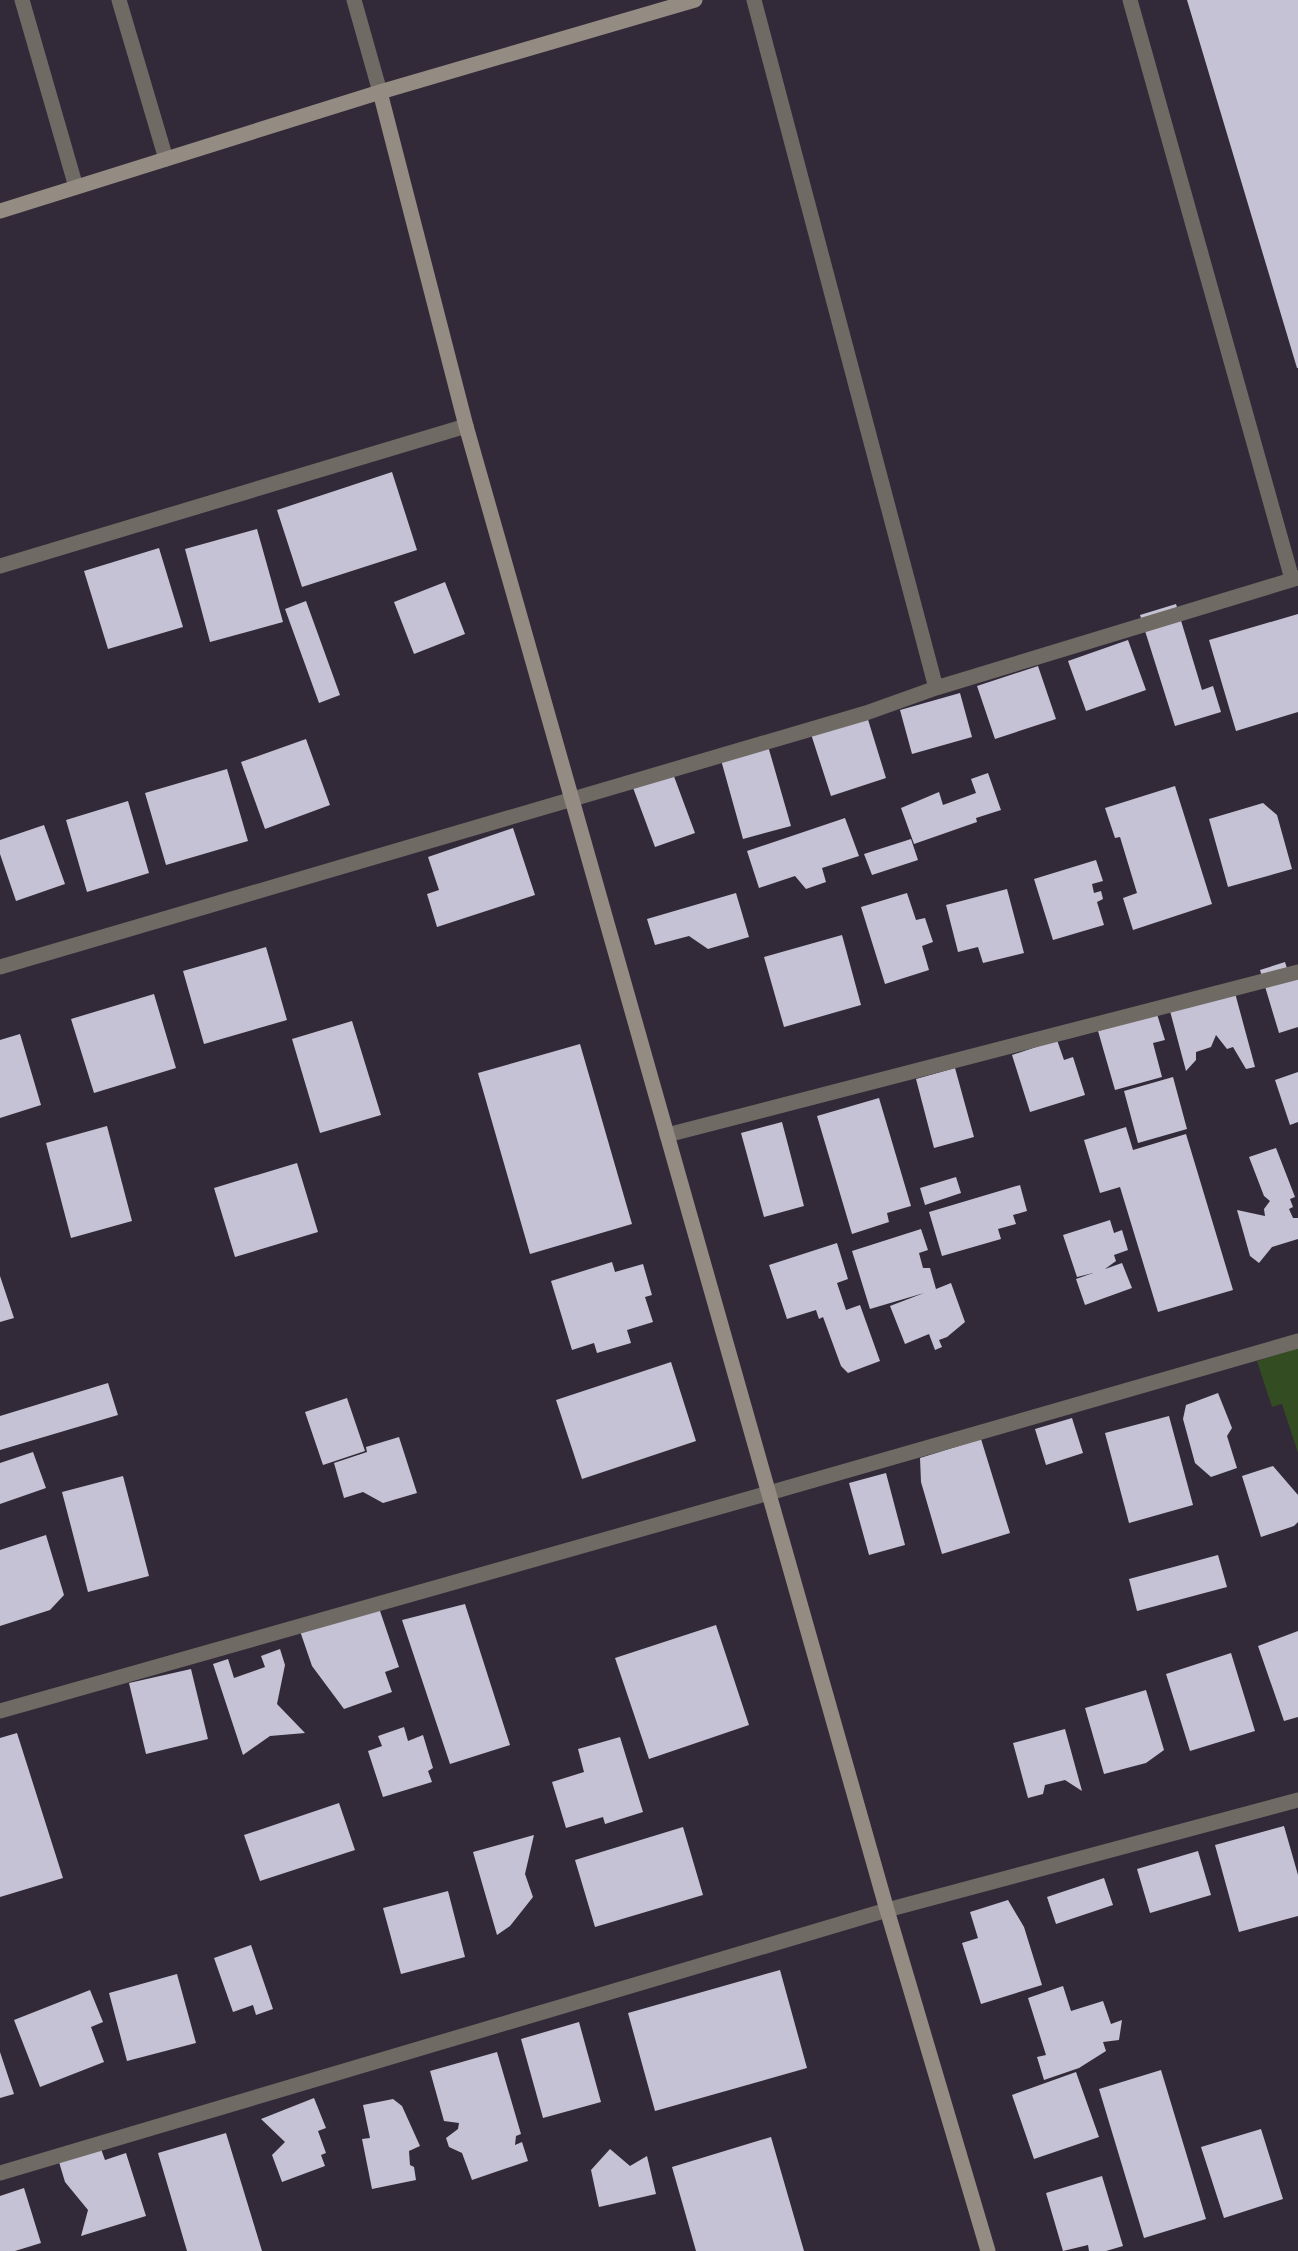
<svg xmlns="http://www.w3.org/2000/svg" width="1298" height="2251" font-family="Lato,sans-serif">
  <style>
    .green { fill: #334c21 }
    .building { fill: #c5c2d5 }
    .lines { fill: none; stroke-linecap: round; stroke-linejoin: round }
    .street { stroke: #6f6a64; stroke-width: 15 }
    .secondary { stroke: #948c82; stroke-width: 15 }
  </style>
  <rect width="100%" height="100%" fill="#322a38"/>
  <path class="green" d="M1298 1348V1453L1282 1404 1272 1407 1257 1361Z"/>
  <path class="building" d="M1187 0H1298V368H1297Z
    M392 472 417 550 302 587 277 510Z
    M257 529 283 622 210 642 185 549Z
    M159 548 183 627 108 649 84 571Z
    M445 582 465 634 414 654 394 602Z
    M306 601 340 695 319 703 285 609Z
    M1176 604 1202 690 1213 686 1221 712 1175 726 1140 615Z
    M1298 614V712L1236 731 1209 640Z
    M1128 640 1146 690 1086 711 1068 661Z
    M1038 666 1056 719 995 739 977 686Z
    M960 693 972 737 912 754 900 710Z
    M866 713 886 778 831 796 810 731Z
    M306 739 330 805 265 829 241 762Z
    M768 746 791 826 743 839 721 760Z
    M227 769 248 841 166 865 145 793Z
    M672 771 695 833 655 847 632 785Z
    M988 773 1001 810 976 818 977 822 914 844 901 808 939 792 943 805 976 793 971 779Z
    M1175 786 1212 904 1133 930 1123 898 1137 893 1120 837 1115 838 1105 808Z
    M128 801 149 873 87 892 66 820Z
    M1263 803 1277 815 1292 869 1228 887 1209 819Z
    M845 818 859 856 822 868 826 882 806 889 795 876 759 888 747 851Z
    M44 825 65 884 16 901 0 854V840Z
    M513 828 535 895 437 927 427 894 439 890 428 857Z
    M911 839 918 860 872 875 864 854Z
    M1096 860 1103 881 1092 884 1094 893 1101 891 1103 899 1097 902 1104 925 1053 940 1034 879Z
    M1007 889 1024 953 983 963 978 947 958 952 946 905Z
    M736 893 749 937 708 949 689 936 655 945 647 919Z
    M907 893 916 920 925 918 933 942 922 946 929 970 885 984 861 907Z
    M842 935 861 1005 784 1027 764 957Z
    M266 947 287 1020 204 1044 183 971Z
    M1285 962 1290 978 1298 976V1027L1279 1033 1260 970Z
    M1235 993 1255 1067 1246 1069 1233 1047 1227 1049 1216 1035 1211 1047 1196 1052V1060L1186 1071 1170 1011Z
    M154 994 176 1068 94 1093 71 1019Z
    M1157 1014 1165 1040 1153 1043 1162 1077 1115 1090 1098 1031Z
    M352 1021 381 1115 320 1133 292 1039Z
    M20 1034 41 1105 0 1118V1040Z
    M1057 1040 1064 1060 1073 1057 1085 1095 1030 1112 1012 1055Z
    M580 1044 632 1224 530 1254 478 1073Z
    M955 1068 974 1137 934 1148 916 1079Z
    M1298 1072V1122L1290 1125 1275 1080Z
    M1173 1077 1187 1129 1138 1143 1124 1091Z
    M879 1098 911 1206 887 1213 889 1222 852 1234 817 1116Z
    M782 1122 804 1206 764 1217 741 1133Z
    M107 1126 132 1221 71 1238 46 1143Z
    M1126 1127 1133 1150 1186 1134 1233 1290 1158 1312 1120 1187 1100 1193 1084 1140Z
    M1276 1148 1295 1197 1290 1199 1293 1207 1289 1209 1293 1218H1298V1239L1272 1247 1259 1263 1250 1256 1237 1210 1265 1216 1264 1209 1270 1201 1264 1196 1249 1157Z
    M297 1163 318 1232 235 1257 214 1188Z
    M956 1177 961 1193 925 1205 920 1188Z
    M1020 1185 1027 1211 1013 1215 1016 1224 998 1229 1001 1239 942 1256 929 1212Z
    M1110 1220 1114 1233 1122 1230 1128 1250 1114 1255 1116 1261 1105 1269 1122 1263 1132 1288 1085 1305 1076 1279 1093 1273 1077 1277 1063 1235Z
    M921 1229 928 1250 919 1253 923 1268H930L936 1289 951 1283 965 1322 947 1337 939 1340 942 1347 935 1350 929 1334 905 1344 890 1306 924 1293 870 1309 852 1251Z
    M837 1243 848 1279 837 1283 846 1310 860 1305 880 1361 848 1373 841 1366 823 1317 819 1319 816 1310 787 1319 769 1265Z
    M612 1262 615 1272 643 1264 652 1295 645 1297 653 1322 627 1330 631 1343 597 1353 594 1343 572 1350 551 1281Z
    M0 1276 14 1318 0 1322Z
    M671 1362 696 1441 582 1479 556 1400Z
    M108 1383 118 1415 0 1450V1416Z
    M1218 1393 1232 1428 1227 1436 1237 1468 1211 1477 1195 1463 1183 1419 1186 1405Z
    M347 1398 365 1451 323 1465 305 1412Z
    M1169 1416 1193 1505 1129 1523 1105 1433Z
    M1072 1418 1083 1453 1046 1465 1035 1429Z
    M399 1437 417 1493 383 1503 363 1492 344 1498 334 1463 367 1452 366 1447Z
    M981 1439 1010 1533 942 1554 921 1482 920 1458Z
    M33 1452 46 1488 0 1504V1463Z
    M1273 1466 1298 1495V1522L1294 1526 1261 1537 1242 1476Z
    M886 1473 905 1545 869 1555 849 1483Z
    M123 1476 149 1576 88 1592 62 1492Z
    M46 1535 64 1595 50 1610 0 1626V1550Z
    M1218 1555 1227 1587 1137 1611 1129 1579Z
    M465 1604 510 1745 450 1764 402 1620Z
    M378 1605 399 1667 385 1672 392 1692 344 1709 312 1666 300 1631Z
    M716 1625 749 1725 649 1759 615 1658Z
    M1298 1631V1717L1284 1721 1258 1646Z
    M280 1649 285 1665 277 1704 305 1733 270 1736 243 1755 213 1664 228 1659 234 1678 265 1667 261 1656Z
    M1231 1653 1255 1731 1190 1751 1166 1674Z
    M191 1669 208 1739 146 1754 129 1683Z
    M1146 1690 1164 1750 1146 1763 1104 1774 1085 1708Z
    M404 1727 408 1741 423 1735 433 1768 428 1771 432 1782 383 1797 368 1751 382 1746 378 1736Z
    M1065 1729 1082 1791 1065 1780 1045 1785 1043 1794 1028 1798 1013 1743Z
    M17 1733 63 1878 0 1897V1738Z
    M620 1737 643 1812 605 1824 603 1817 566 1828 552 1782 584 1772 578 1749Z
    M339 1803 355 1850 260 1881 244 1835Z
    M1284 1826 1298 1875V1916L1239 1932 1215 1845Z
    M683 1827 703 1895 595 1927 575 1860Z
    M534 1835 525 1874 533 1897 510 1926 497 1935 473 1852Z
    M1198 1851 1211 1895 1150 1913 1137 1869Z
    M1104 1878 1113 1905 1056 1924 1047 1897Z
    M448 1891 465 1957 401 1974 383 1908Z
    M1008 1900 1024 1927 1042 1985 981 2004 962 1943 978 1938 970 1912Z
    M251 1945 273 2009 256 2015 253 2005 233 2012 214 1958Z
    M780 1970 807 2068 655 2111 628 2013Z
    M177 1974 196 2043 127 2061 109 1993Z
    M1063 1986 1071 2011 1103 2001 1111 2024 1122 2020 1119 2040 1103 2042 1106 2051 1079 2068 1044 2080 1037 2057 1046 2055 1028 1998Z
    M90 1990 103 2022 91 2027 104 2062 40 2087 14 2020Z
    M579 2022 601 2102 543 2118 521 2039Z
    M0 2052 14 2094 0 2098Z
    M497 2052 521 2134 516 2136 515 2145 522 2142 528 2161 472 2180 462 2153 449 2147 446 2138 458 2129 459 2123 444 2121 430 2071Z
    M1161 2070 1206 2219 1144 2238 1099 2089Z
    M1076 2072 1099 2137 1034 2159 1012 2095Z
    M314 2098 326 2128 318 2131 326 2153 321 2155 325 2166 282 2182 272 2155 285 2142 261 2119Z
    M393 2099 402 2106 420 2146 409 2151 410 2165 414 2167 416 2180 372 2189 362 2139 370 2138 363 2105Z
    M1261 2129 1283 2199 1224 2218 1201 2147Z
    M226 2133 262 2251H187L158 2153Z
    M771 2137 804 2251H696L672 2167Z
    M101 2149 105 2160 126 2153 146 2216 81 2236 88 2210 65 2182 59 2162Z
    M610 2149 630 2166 647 2156 656 2194 599 2207 591 2170Z
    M1102 2176 1123 2246 1106 2251H1089L1088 2245 1063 2251 1046 2193Z
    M24 2188 41 2243 15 2251H0V2196Z"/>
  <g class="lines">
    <path class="street" d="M22 0 76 187
      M119 0 166 159
      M354 0 380 92
      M754 0 936 688
      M1130 0 1292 579
      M0 566 466 426
      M0 967 866 713 936 688 1298 578
      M667 1135 1298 972
      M0 1711 769 1493 1298 1341
      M0 2173 887 1910 1298 1800"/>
    <path class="secondary" d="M380 92 466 426 887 1910 988 2251
      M0 211 380 92 695 0"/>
  </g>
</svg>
